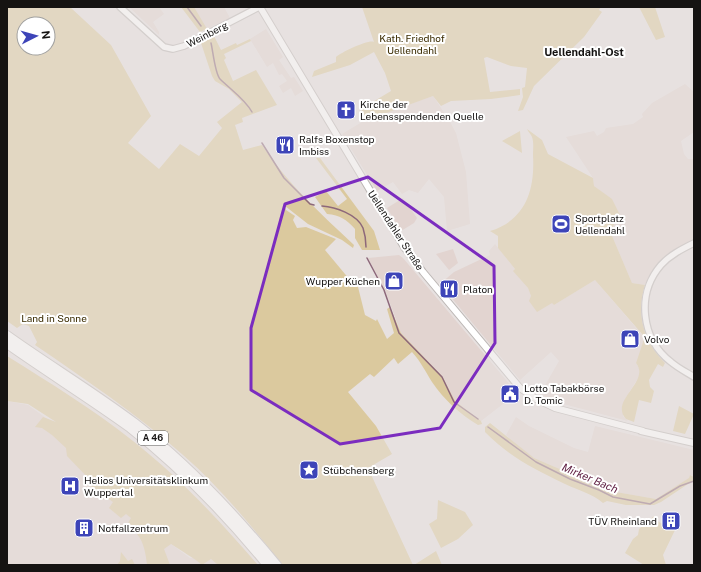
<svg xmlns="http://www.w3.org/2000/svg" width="701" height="572" font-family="'Public Sans',sans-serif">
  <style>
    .built { fill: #e2d4d0 }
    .green { fill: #dbc99e; fill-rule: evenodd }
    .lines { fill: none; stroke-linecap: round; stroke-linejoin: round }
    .stream { stroke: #8d687a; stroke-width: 1.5 }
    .tertiary-casing { stroke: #bcb7b5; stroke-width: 8 }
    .secondary-casing { stroke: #bcb7b5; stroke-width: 8 }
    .motorway-casing { stroke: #bcb7b5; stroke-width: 10 }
    .tertiary { stroke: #fff; stroke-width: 5.5 }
    .secondary { stroke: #fff; stroke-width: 6 }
    .motorway { stroke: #fff; stroke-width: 8 }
    .marked { fill: none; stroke: #7b2cbf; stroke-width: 3; stroke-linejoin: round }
    .labels { text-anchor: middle; stroke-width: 4; stroke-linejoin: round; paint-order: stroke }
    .shield { fill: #fff; stroke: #5b5a59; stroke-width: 1 }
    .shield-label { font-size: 9px; font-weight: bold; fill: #151312 }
    .street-label { font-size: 10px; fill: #151312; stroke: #fff }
    .park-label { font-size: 10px; fill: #3a2b01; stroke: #fff }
    .poi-label { font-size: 10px; fill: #151312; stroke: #fff; text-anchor: start }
    .neighbourhood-label { font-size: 11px; font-weight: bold; fill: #151312; stroke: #fff }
    .water-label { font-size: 11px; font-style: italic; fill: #622346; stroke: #fff }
  </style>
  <rect width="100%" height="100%" fill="#e7e1e0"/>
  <path class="built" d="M129 7H159L164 14 153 22 159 32V35Z
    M193 7H224L230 18 206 29Z
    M266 29 283 57 279 60 291 78 294 77 303 91 295 96 291 88 283 93 279 86 287 81 282 74 279 75 273 63 267 67 250 39Z
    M685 84 694 92V132L681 141 684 154 688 159H694V238L663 258 654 268 645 285 632 283 610 231 620 215 612 200 594 186 593 178 566 137 594 131 597 136 604 132 606 128 633 124 643 117 642 114 652 103Z
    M433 96 449 120 456 133 466 172 470 224 447 231 444 197 429 179 418 193 409 190 402 194 393 182 377 191 342 134 367 119Z
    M403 198 417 218 414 223 401 231 387 208Z
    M495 244 515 269 514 271 528 288 531 296 552 302 554 305 595 280 642 335 644 339 636 363 639 368 640 375 626 397 623 409V416L628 421 556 402 540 394 559 361 551 352 520 380 440 284 454 272 490 255 489 251Z
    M453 249 458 263 449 270 436 254Z
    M399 255 403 258 517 393 481 421 455 401 442 376 401 333 385 290 368 258Z
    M7 401 28 405 50 421 164 539 190 558H195L202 565 211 559 218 565H7Z
    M516 417 529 426 574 448 588 452 595 426 694 450V476L690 475 689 479 656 499 616 492 586 483 562 470 534 458 521 449 506 435Z"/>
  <path class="green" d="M7 7H70L111 45 151 116 128 143 159 169 180 144 199 156 222 128 217 122 242 102 229 89 215 81 212 76 201 43 214 36 221 50 236 43 237 45 250 39 251 41 224 54 226 58 224 60 233 81 256 70 277 105 242 118 243 122 235 125 243 150 262 145C287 183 321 214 354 245L353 248 342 240 308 224 285 206 286 210 295 216 293 220 297 228 306 227 336 239 325 250 350 280 356 279 365 315 376 321 377 319 387 339 394 333 387 309 390 307 401 333 442 376 455 401 481 421 482 424 478 425C460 414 444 400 432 382 425 371 421 362 412 352L398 364 394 358 374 377 370 374 348 392 376 426 392 454 368 468 413 565H283C252 527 221 488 183 455 137 414 86 380 35 345L37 342 29 326 23 324 17 328 7 321ZM24 24H48V48H24Z
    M181 7H194L207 29 200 32Z
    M362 7H601L599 10 602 12 584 37 534 86 523 110 518 111 523 97 522 88 525 87 527 68 511 66 487 57 484 58 490 92 520 89V95L491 99 451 101 441 106 433 96 367 120 361 109 391 91 385 73 374 52 350 65 312 77 314 71 336 62V57C342 52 369 39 374 42Z
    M639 7H655L665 37 656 40Z
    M527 129 542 140 548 154 593 178 594 186 612 199 620 215 610 231 632 283 645 285C636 314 643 341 665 363L663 367 658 364 649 380 650 387 654 391 651 403 639 400 634 422 626 419C609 400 651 382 636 363L644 339 642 334 595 280 554 305 552 303 537 312 529 301 531 296 528 288 513 271 515 269 498 248V236L490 231C526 220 535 190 533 155 533 150 534 142 532 137 531 134 528 132 527 129Z
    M520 131 522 153 502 141Z
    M316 158H320L374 231 380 250H362L355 238V229C347 220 340 215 327 214L315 197 326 191 338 206 347 199Z
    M7 356C50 383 93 409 133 441 179 477 219 520 258 565H218L211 559 202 565C193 557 181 551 171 544L164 549 170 565H147C146 555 144 542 137 534L139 530 128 523 131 518 126 514 121 518 109 508 113 502 98 491 94 496 88 491 92 486V482L67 456 66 448 52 435 42 428 35 427 43 417 56 422 28 404 7 401Z
    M679 406 694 414 685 434 673 431Z
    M490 423 534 458 562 470 586 483 616 492 656 499 689 478 690 475 694 477V480L661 502 654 505H626L607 501 603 503C591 493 580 491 565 484 532 468 511 458 485 432V427Z
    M438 500 465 512 473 525 458 539 441 548 429 524 437 519Z
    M654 516 659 522 675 530 663 555 666 565H644L625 553 633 539 638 535 639 529Z
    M436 551 442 565H414Z
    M121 552 128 561 132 559 135 565H117L120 561Z"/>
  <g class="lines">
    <path class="stream" d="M187 7 201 26
      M211 43C213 51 215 74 220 79 230 89 245 99 252 112
      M262 143 284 178 310 204 314 205
      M322 206C335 207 357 214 363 228 365 234 366 241 366 247
      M367 258 384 290 399 333 442 377 454 402 478 419
      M488 427 536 462 570 479 599 490 613 497 650 504 680 486 694 481"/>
    <defs>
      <path id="tertiary" d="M120 7 164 47 173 49 184 46 259 7
        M694 243C682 249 670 255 661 265 636 294 641 339 671 362 678 368 686 372 694 377"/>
      <path id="secondary" d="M260 7 404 247 423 272 520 388 536 399 555 408 643 431
        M641 431 694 443"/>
      <path id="motorway" d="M7 335C49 365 94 392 135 423 188 464 234 513 277 565
        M7 344C48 373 90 399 130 428 181 468 226 515 267 565"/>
    </defs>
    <use href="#tertiary" class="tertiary-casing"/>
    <use href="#secondary" class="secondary-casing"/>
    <use href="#motorway" class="motorway-casing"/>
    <use href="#tertiary" class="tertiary"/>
    <use href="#secondary" class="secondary"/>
    <use href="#motorway" class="motorway"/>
  </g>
  <path d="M0 0H701V572H0ZM368 177 494 266 495 343 440 428 340 444 251 390V328L285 204Z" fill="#e7e1e0" fill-opacity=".55" fill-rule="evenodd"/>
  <path class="marked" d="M368 177 494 266 495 343 440 428 340 444 251 390V328L285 204Z"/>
  <defs>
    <symbol id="church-square" viewBox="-11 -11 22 22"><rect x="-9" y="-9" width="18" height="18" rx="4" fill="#3d44b8" stroke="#fff"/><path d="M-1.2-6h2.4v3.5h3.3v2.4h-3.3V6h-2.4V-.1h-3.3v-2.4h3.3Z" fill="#fff"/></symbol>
    <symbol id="restaurant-square" viewBox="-11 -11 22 22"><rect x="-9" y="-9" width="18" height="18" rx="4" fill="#3d44b8" stroke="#fff"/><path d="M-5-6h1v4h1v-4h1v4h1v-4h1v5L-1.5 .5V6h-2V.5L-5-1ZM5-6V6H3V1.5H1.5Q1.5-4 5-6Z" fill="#fff"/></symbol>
    <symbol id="stadium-square" viewBox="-11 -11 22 22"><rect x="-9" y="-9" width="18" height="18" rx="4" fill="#3d44b8" stroke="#fff"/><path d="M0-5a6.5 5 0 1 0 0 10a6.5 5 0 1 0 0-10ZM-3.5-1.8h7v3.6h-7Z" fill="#fff"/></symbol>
    <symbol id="shop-square" viewBox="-11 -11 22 22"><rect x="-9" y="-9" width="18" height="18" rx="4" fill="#3d44b8" stroke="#fff"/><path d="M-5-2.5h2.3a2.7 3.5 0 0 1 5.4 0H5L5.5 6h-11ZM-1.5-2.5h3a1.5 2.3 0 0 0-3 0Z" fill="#fff"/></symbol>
    <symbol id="civic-square" viewBox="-11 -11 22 22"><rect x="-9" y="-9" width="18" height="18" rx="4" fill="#3d44b8" stroke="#fff"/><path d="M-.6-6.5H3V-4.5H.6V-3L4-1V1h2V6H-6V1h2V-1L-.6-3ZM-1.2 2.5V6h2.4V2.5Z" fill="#fff"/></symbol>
    <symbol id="sight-square" viewBox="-11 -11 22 22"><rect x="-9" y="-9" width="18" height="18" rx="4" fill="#3d44b8" stroke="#fff"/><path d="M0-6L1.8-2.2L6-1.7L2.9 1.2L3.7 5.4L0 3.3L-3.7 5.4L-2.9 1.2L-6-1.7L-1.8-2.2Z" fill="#fff"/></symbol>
    <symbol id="hospital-square" viewBox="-11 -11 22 22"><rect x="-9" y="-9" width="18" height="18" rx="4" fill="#3d44b8" stroke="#fff"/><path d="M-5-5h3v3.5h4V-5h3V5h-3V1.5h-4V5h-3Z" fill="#fff"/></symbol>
    <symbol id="building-square" viewBox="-11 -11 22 22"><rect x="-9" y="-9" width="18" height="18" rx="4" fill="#3d44b8" stroke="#fff"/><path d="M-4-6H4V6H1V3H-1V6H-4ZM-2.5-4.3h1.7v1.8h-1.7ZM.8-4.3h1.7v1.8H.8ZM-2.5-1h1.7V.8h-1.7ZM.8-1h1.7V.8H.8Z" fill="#fff"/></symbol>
  </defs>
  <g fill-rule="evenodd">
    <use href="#church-square" x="335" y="99" width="22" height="22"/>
    <use href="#restaurant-square" x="274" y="134" width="22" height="22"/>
    <use href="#stadium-square" x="550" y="213" width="22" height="22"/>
    <use href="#shop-square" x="383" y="270" width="22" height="22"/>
    <use href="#restaurant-square" x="438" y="278" width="22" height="22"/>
    <use href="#shop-square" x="619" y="328" width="22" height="22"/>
    <use href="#civic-square" x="499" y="383" width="22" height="22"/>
    <use href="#sight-square" x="298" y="459" width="22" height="22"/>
    <use href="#hospital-square" x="59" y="475" width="22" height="22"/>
    <use href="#building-square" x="660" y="510" width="22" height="22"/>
    <use href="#building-square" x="73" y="517" width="22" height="22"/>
  </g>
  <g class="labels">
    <rect class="shield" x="138" y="431" width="30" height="14" rx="3"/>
    <g class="shield-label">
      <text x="153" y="441">A 46</text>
    </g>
    <g class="street-label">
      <text transform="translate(207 34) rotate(-27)" y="4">Weinberg</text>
      <text transform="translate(396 230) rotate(57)" y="4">Uellendahler Straße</text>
    </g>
    <g class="park-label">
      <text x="412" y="42">Kath. Friedhof<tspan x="412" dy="12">Uellendahl</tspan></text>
      <text x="54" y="322">Land in Sonne</text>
    </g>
    <g class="poi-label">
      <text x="360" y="108">Kirche der<tspan x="360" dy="12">Lebensspendenden Quelle</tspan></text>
      <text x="299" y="143">Ralfs Boxenstop<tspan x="299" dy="12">Imbiss</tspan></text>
      <text x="575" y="222">Sportplatz<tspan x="575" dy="12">Uellendahl</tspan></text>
      <text x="380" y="285" text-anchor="end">Wupper Küchen</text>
      <text x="463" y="293">Platon</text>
      <text x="644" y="343">Volvo</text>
      <text x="524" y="392">Lotto Tabakbörse<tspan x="524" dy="12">D. Tomic</tspan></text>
      <text x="323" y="474">Stübchensberg</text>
      <text x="84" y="484">Helios Universitätsklinkum<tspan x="84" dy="12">Wuppertal</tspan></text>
      <text x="657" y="525" text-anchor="end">TÜV Rheinland</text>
      <text x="98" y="532">Notfallzentrum</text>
    </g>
    <g class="neighbourhood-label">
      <text x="584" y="56">Uellendahl-Ost</text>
    </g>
    <g class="water-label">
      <text transform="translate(590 478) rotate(23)" y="4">Mirker Bach</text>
    </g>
  </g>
  <rect width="701" height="572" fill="none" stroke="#151312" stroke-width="16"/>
  <g transform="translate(36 36) rotate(84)"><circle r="19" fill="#ffffff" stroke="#a1a1a0"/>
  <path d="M0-3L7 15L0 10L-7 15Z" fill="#3d44b8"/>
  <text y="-6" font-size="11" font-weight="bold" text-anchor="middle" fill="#151312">N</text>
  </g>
</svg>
